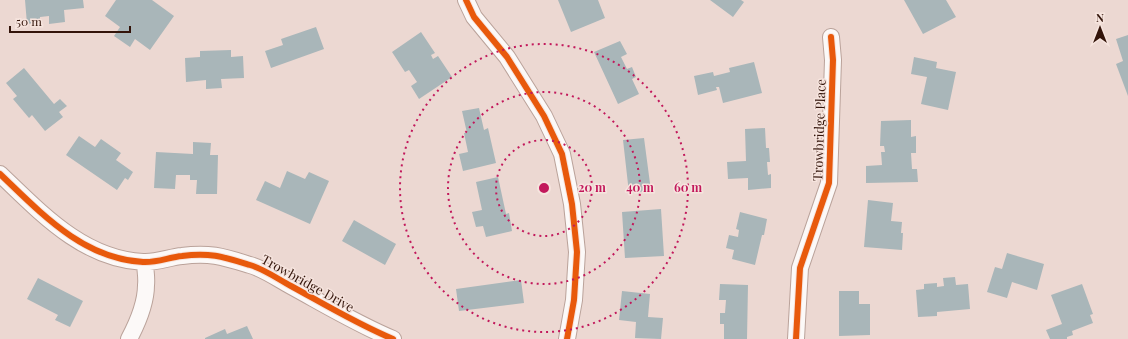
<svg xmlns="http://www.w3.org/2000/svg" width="1128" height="339" font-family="'Playfair Display',serif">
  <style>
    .building { fill: #a9b6b9 }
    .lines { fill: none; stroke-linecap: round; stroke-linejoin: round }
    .street-casing { stroke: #baa29a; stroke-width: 18 }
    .street { stroke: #fcf9f8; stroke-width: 16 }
    .cycleway-casing { stroke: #f6e4de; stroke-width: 8 }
    .cycleway { stroke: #e8590c; stroke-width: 6 }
    .ring { fill: none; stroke: #c2185b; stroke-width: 2; stroke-dasharray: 2 4 }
    .labels { text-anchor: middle; stroke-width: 3; stroke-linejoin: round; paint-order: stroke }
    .street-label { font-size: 13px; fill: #33140a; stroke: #f6e4de }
    .centre { fill: #c2185b; stroke: #f6e4de; stroke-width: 2 }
    .ring-label { font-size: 12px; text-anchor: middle; font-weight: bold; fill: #c2185b; stroke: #f6e4de; stroke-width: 3; stroke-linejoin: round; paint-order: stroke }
  </style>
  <rect width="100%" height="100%" fill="#ecd8d2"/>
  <path class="building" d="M25 0H83L84 8 64 10 65 22 49 24V16L40 17V22L27 24Z
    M116 0H152L174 16 150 50 135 39 130 47 114 36 120 27 105 16Z
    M558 0H598L605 18 571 32Z
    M710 0H741L744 2 733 17Z
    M904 0H946L956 17 923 34Z
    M316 27 324 49 271 68 265 51 283 45 281 39Z
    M421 32 435 53 431 55 433 59 438 56 452 77 419 99 411 86 417 82 409 70 405 72 392 52Z
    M1128 35V96L1116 64 1123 61 1116 39Z
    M620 41 627 54 621 57 627 69 632 67 636 77 632 79 639 94 618 104 594 52Z
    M231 50V57L243 56 244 78 221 79 222 88 206 89V80L186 82 185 58 200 57V51Z
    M914 57 937 62 936 68 956 72 948 110 921 104 927 77 911 74Z
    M754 62 762 93 723 103 719 87H716L717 90 698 95 694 76 713 72 714 76 730 72 729 68Z
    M24 68 54 104 60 99 67 106 59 112 63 117 45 131 32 115 29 118 13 99 17 96 6 83Z
    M479 108 484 130 488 128 496 163 463 171 459 154 468 152 464 133H467L462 111Z
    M911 120V137L916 136V153H911L912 169H917L918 182 866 183V166L882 165 881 152H885L884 146H880L881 121Z
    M765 128 766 148H769L770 162H767L768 175 771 174V188L748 190V178L728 179 727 162 746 161 745 129Z
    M79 136 95 147 101 139 121 153 116 160 133 172 128 180 125 178 117 190 66 155Z
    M644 138 651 191 629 193 623 140Z
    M193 142 211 143 210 155H218L217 194H196L197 180H190V175H176L175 189 154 188 156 152 193 154Z
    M287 171 305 179 309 172 329 181 310 224 256 200 265 181 280 188Z
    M498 177 506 214 509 213 512 231 486 237 483 226 476 227 472 212 482 210 476 182Z
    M868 200 893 203 891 221 902 222 901 233H903L902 250 864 247Z
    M661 209 664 256 625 258 622 212Z
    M740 212 767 219 764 235H762L755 265 732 259 734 250 726 248 729 235 738 237 739 230 736 229Z
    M354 220 396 244 385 265 342 241Z
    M1007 253 1044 264 1037 290 1012 282 1007 298 987 292 995 267 1002 269Z
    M955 277 956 285 968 284 970 309 937 312V316L918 317 916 290 924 289V284L937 283V287L944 286 943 278Z
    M38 278 83 301 70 327 55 320 58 315 27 299Z
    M521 280 524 303 459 311 456 289Z
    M720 284 748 285 747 339H724V324H720V313H725L726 300H719Z
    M1082 284 1093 314 1090 315 1093 323 1072 331 1073 335 1067 337V339H1050L1046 330 1062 324 1051 295Z
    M622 291 650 294 648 317 663 318 661 339 635 338 636 322 619 320Z
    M839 291H859V304H870V335L839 336Z
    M247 326 253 339H205V338L225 329 227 334Z"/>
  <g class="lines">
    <defs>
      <path id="street" d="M466 0 474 17 507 57 544 116 562 154 572 204 577 252 574 300 567 339
        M0 174C41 213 83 259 143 262 156 263 170 257 182 256 210 252 224 257 250 265 264 269 278 279 291 286 324 304 357 324 393 339
        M129 339C138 322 146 304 146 285 147 277 145 270 145 262
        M796 339 800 268 829 183 833 60 831 37"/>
    </defs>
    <use href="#street" class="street-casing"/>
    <use href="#street" class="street"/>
    <defs>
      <path id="cycleway" d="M466 0 474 17 507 57 544 116 562 154 572 204 577 252 574 300 567 339
        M0 174C41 213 83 259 143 262 156 263 170 257 182 256 210 252 224 257 250 265 264 269 278 279 291 286 324 304 357 324 393 339
        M796 339 800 268 829 183 833 60 831 37"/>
    </defs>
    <use href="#cycleway" class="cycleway-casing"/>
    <use href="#cycleway" class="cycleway"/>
  </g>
  <g class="ring">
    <circle cx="544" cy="188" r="48"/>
    <circle cx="544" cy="188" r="96"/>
    <circle cx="544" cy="188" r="144"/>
  </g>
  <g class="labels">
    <g class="street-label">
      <text transform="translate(819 130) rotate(-88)" y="5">Trowbridge Place</text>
      <text transform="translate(308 283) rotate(29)" y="5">Trowbridge Drive</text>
    </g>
  </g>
  <circle cx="544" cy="188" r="6" class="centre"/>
  <g class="ring-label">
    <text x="592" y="192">20 m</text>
    <text x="640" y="192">40 m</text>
    <text x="688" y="192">60 m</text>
  </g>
  <g transform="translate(1100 28)" stroke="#f6e4de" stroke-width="3" paint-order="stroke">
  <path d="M0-3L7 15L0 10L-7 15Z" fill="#33140a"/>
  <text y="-6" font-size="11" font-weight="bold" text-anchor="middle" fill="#33140a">N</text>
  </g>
  <path d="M10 26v6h120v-6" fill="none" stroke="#33140a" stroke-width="2"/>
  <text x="16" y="26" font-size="12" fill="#33140a" stroke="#f6e4de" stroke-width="3" paint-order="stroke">50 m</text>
</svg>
